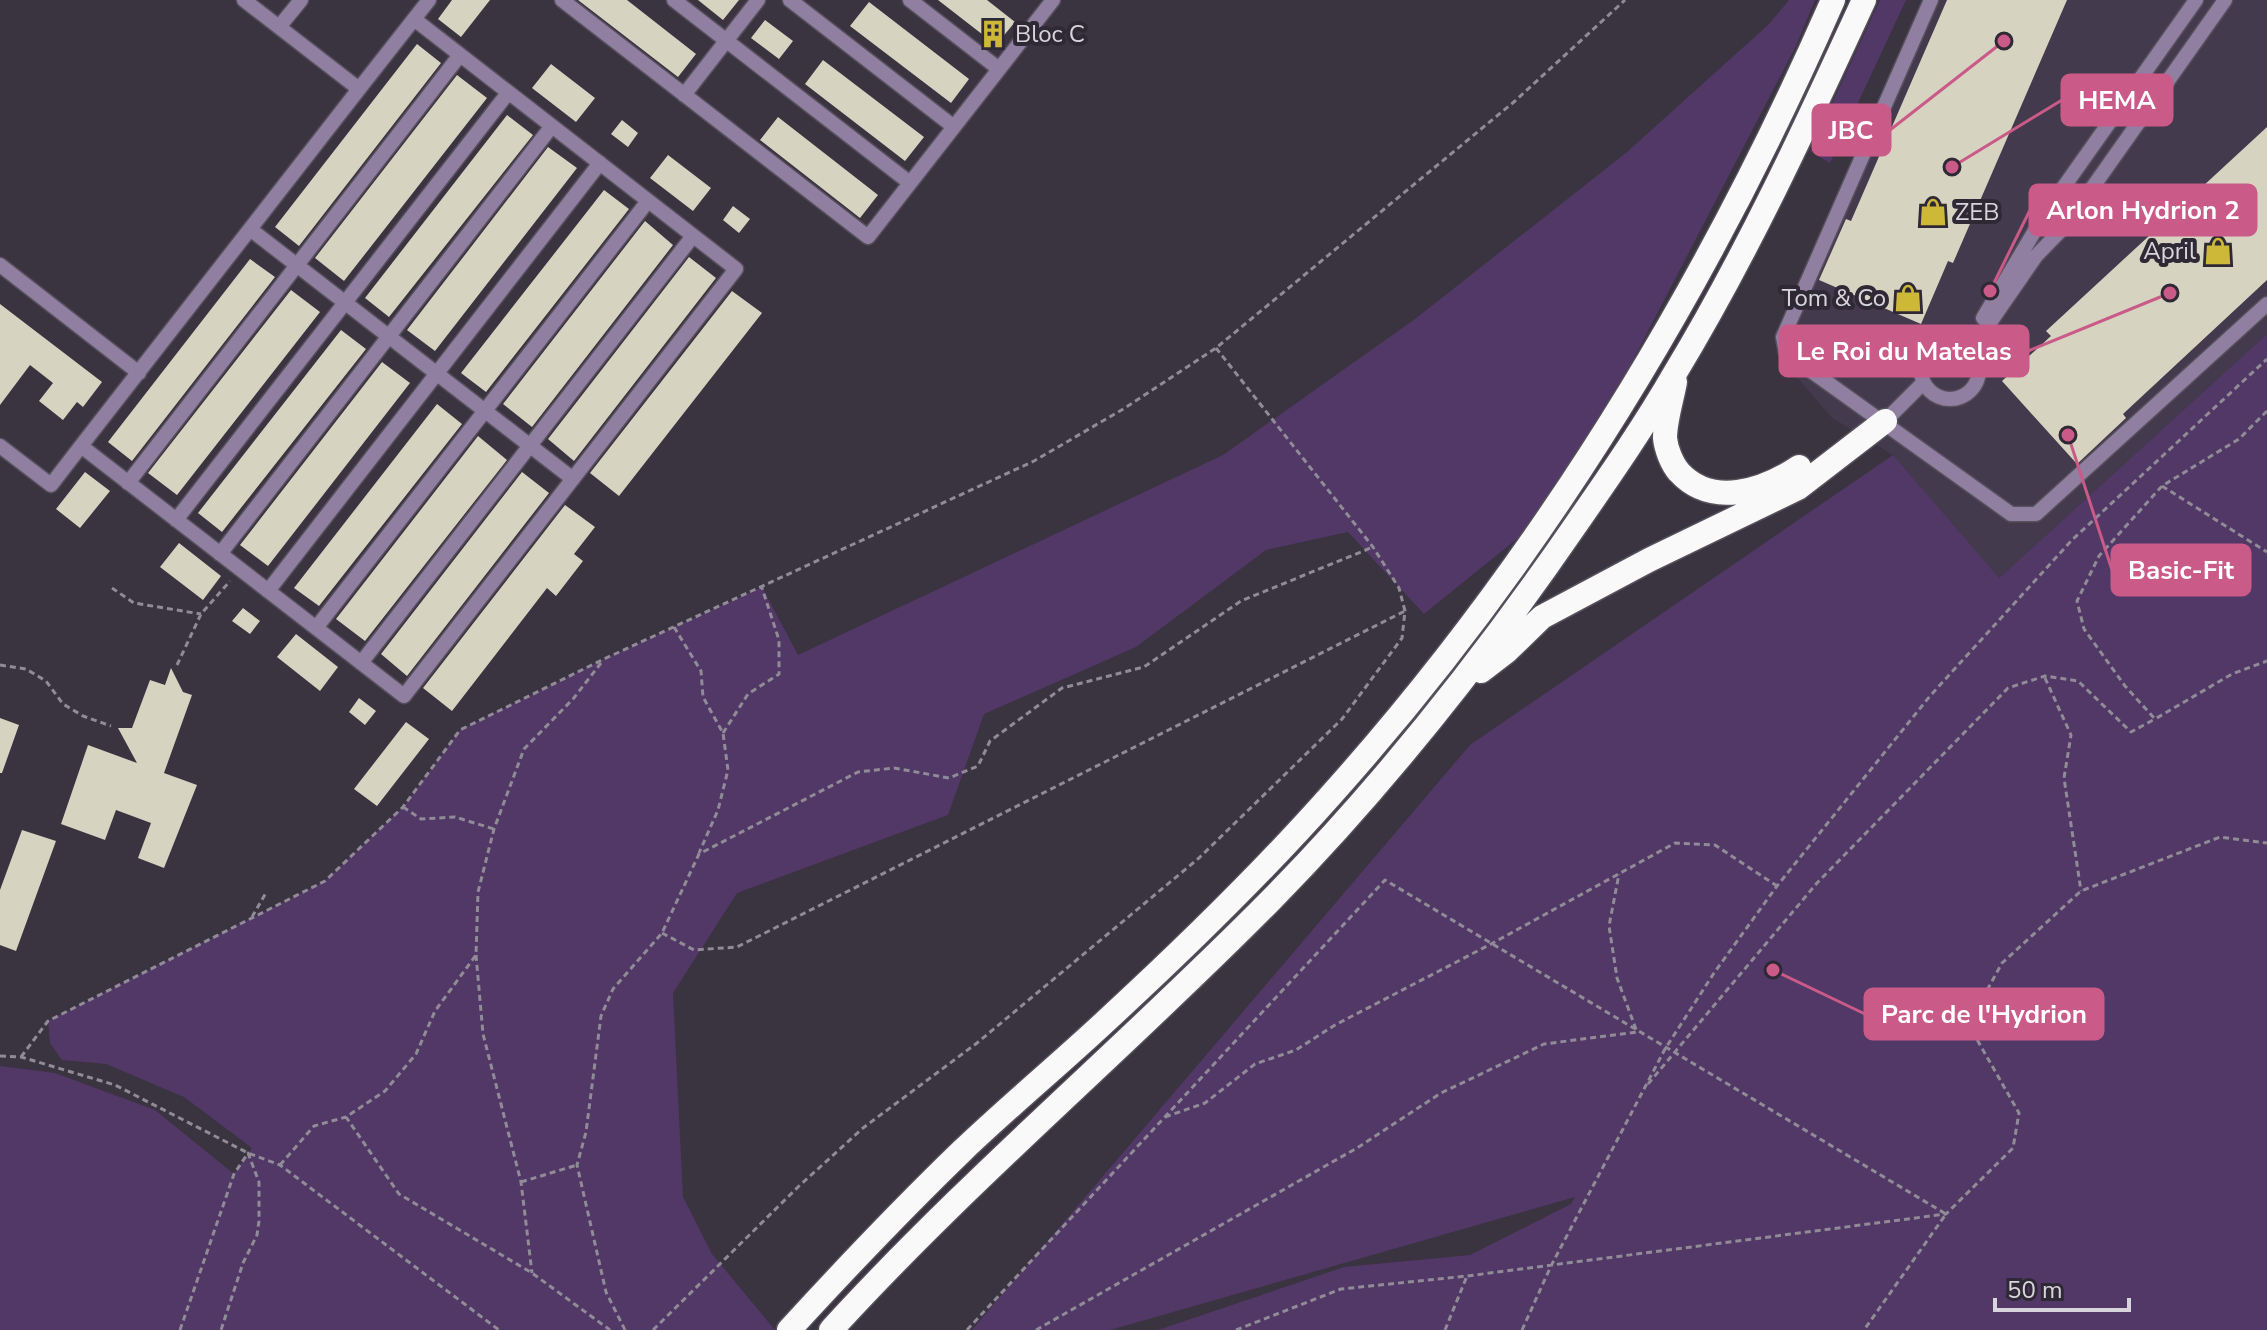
<svg xmlns="http://www.w3.org/2000/svg" width="2267" height="1330" font-family="'Nunito Sans',sans-serif">
  <style>
    .built { fill: #443a4d }
    .green { fill: #513866 }
    .building { fill: #d6d3c1 }
    .lines { fill: none; stroke-linecap: round; stroke-linejoin: round }
    .minor-casing { stroke: #56505c; stroke-width: 17 }
    .highway-casing { stroke: #56505c; stroke-width: 27 }
    .path { stroke: #908b96; stroke-width: 3; stroke-dasharray: 6 4; stroke-linecap: butt }
    .minor { stroke: #917fa2; stroke-width: 14 }
    .highway { stroke: #f9f9f9; stroke-width: 24 }
    .labels { text-anchor: middle; stroke-width: 8; stroke-linejoin: round; paint-order: stroke }
    .poi-label { font-size: 24px; fill: #d8d4dd; stroke: #2f2936; text-anchor: start }
    .leader { fill: none; stroke: #ca5a88; stroke-width: 3 }
    .callout-dot { fill: #ca5a88; stroke: #2f2936; stroke-width: 3 }
    .callout { fill: #ca5a88; stroke: #ca5a88; stroke-width: 3 }
    .callout-label { font-size: 26px; text-anchor: middle; font-weight: bold; fill: #fff }
  </style>
  <rect width="100%" height="100%" fill="#3a3340"/>
  <path class="built" d="M1923 0H2267V334L1998 579 1893 455 1832 418 1779 356 1775 340Z"/>
  <path class="green" d="M1789 0H1815L1796 46 1631 364 1529 529 1424 614 1348 532 1266 550 1136 647 984 714 948 815 737 893 673 993 683 1197 712 1254 775 1330H0V1066L55 1073 155 1110 234 1174 252 1148 184 1097 106 1064 62 1060 50 1043 48 1021 325 881 403 807 460 730 604 659 762 587 798 655 1223 455 1415 319 1627 152 1769 24Z
    M1880 0H1906L1830 163 1810 151Z
    M2267 334V1330H1158L1344 1267 1470 1255 1571 1204 1575 1197 1110 1330H972L1470 745 1893 455 1999 578Z"/>
  <path class="building" d="M452 0H490L461 37 438 19Z
    M578 0H627L696 54 678 77Z
    M698 0H739L723 20Z
    M938 0H987L1015 22 996 45Z
    M1947 0H2067L1953 263 1948 261 1921 324 1819 280 1846 219 1851 221Z
    M869 2 969 79 951 103 850 26Z
    M765 20 793 41 779 59 751 38Z
    M417 44 441 63 299 246 275 227Z
    M823 60 924 137 905 161 805 84Z
    M551 64 595 98 576 122 532 88Z
    M457 75 487 98 344 281 315 258Z
    M507 115 533 135 389 317 365 298Z
    M778 117 878 195 860 218 760 140Z
    M622 120 638 133 628 147 611 134Z
    M2267 127V280L2123 414 2126 418 2077 464 2002 381 2051 336 2046 331Z
    M548 147 577 168 435 351 407 330Z
    M668 155 711 188 693 211 650 178Z
    M604 190 629 209 486 392 461 373Z
    M733 206 750 219 739 233 723 220Z
    M645 221 673 245 532 427 503 404Z
    M689 257 716 278 574 461 548 439Z
    M250 259 275 277 132 461 108 442Z
    M291 290 320 312 177 495 148 473Z
    M732 291 762 313 619 496 590 473Z
    M0 304 102 382 83 407 77 402 63 420 39 401 53 383 30 365 0 405Z
    M341 330 366 349 222 532 198 513Z
    M382 362 410 383 268 566 240 545Z
    M437 404 462 424 319 606 294 588Z
    M478 436 507 460 365 641 336 619Z
    M85 472 110 491 80 528 56 509Z
    M522 472 549 493 407 676 381 654Z
    M565 505 595 527 574 554 583 561 556 596 547 588 452 711 423 688Z
    M179 543 221 576 203 600 160 567Z
    M243 608 260 621 250 634 232 621Z
    M296 634 338 667 320 691 277 657Z
    M171 668 183 692 192 695 164 773 197 785 164 868 138 858 151 823 116 810 105 840 61 824 88 745 137 763 118 728H132L150 680 165 685Z
    M359 698 376 711 365 725 349 712Z
    M0 718 19 725 2 773H0Z
    M406 722 429 739 377 806 354 789Z
    M22 830 56 841 16 951 0 945V890Z"/>
  <g class="lines">
    <defs>
      <path id="minor" d="M244 0 359 89 429 0
        M562 0 868 237 1053 0
        M674 0 910 183
        M790 0 954 127
        M910 0 999 69
        M1931 0 1783 337 1786 353 2011 514H2036L2267 304
        M279 27 301 0
        M359 89 81 446 404 696 736 269 414 19
        M684 95 758 0
        M250 229 573 479
        M0 265 139 373
        M1983 318 2046 212 2196 0
        M1921 370a29 29 0 1 1 58 0a29 29 0 1 1-58 0Z
        M1971 350 2036 256 2066 225 2225 0
        M1885 421 1923 383
        M0 446 51 485 81 446
        M128 483 460 55
        M176 520 508 93
        M220 554 552 126
        M268 591 600 163
        M316 628 648 201
        M361 663 693 236"/>
      <path id="highway" d="M1675 382C1672 399 1665 420 1665 438 1666 449 1672 464 1679 472 1712 508 1763 491 1799 467
        M1481 671 1507 651 1542 617 1649 560 1798 488 1885 421
        M789 1330C845 1269 902 1209 962 1151 1009 1106 1060 1064 1108 1019 1185 948 1262 873 1332 794 1543 558 1706 290 1833 0
        M831 1330C969 1179 1127 1046 1271 900 1385 784 1485 657 1577 523 1611 474 1645 425 1675 373 1747 254 1806 126 1864 0"/>
    </defs>
    <use href="#minor" class="minor-casing"/>
    <use href="#highway" class="highway-casing"/>
    <path class="path" d="M2267 411 2239 439 2162 486 2099 556 2077 601 2084 629 2125 686 2155 719 2232 674 2267 661
      M2162 486 2267 552
      M112 588 134 603 201 614
      M674 627 701 671 703 697 723 733 728 770 718 810 699 853
      M601 663 573 699 524 749 494 829 478 892 476 955 435 1011 416 1054 385 1091 346 1117 399 1194 532 1273 610 1330
      M0 665 26 669 46 681 63 704 83 716 111 726
      M177 665 201 614 230 581
      M2045 678 2071 735 2064 778 2081 891
      M723 733 748 694 779 674V640L762 588
      M403 807 421 819 455 817 494 829
      M252 917 267 891
      M662 933 694 950 737 947 1405 611
      M476 955 483 1034 521 1182 532 1273
      M0 1056 21 1057 115 1085 248 1153 280 1165 499 1330
      M21 1057 48 1021 325 881 403 807 460 730 604 659 1034 461 1125 408 1216 348 1515 101 1625 0
      M1648 1084 1817 883 2008 688 2045 676 2078 681 2131 732 2155 719
      M1165 1117 1205 1103 1255 1064 1296 1050 1335 1025 1491 944 1675 843 1715 845 1777 886
      M280 1165 314 1126 346 1117
      M521 1182 577 1165
      M180 1330 234 1174 248 1153 259 1182V1221L257 1235 243 1263 221 1330
      M625 1330 606 1292 577 1165 586 1132 601 1016 613 989 662 933 699 854 858 772 894 768 949 778 978 766 990 741 1062 688 1144 667 1241 601 1373 547
      M653 1330 798 1187 863 1128 977 1043 1199 858 1342 719 1402 638 1405 611 1399 588 1373 547 1216 348
      M967 1330 1385 880 1946 1214 1864 1330
      M1036 1330 1357 1148 1441 1093 1544 1044 1637 1032 1617 978 1609 926 1619 874
      M1236 1330 1341 1289 1467 1276 1946 1214 2013 1148 2019 1113 1975 1036 1974 1014 2002 963 2081 891 2220 837 2267 843
      M1445 1330 1467 1276
      M1522 1330 1551 1266 1665 1049 1714 973 1777 886 1930 696 2072 540 2267 359"/>
    <use href="#minor" class="minor"/>
    <use href="#highway" class="highway"/>
  </g>
  <defs>
    <symbol id="building-bare" viewBox="-9 -9 18 18"><path d="M-4-6H4V6H1V3H-1V6H-4ZM-2.5-4.3h1.7v1.8h-1.7ZM.8-4.3h1.7v1.8H.8ZM-2.5-1h1.7V.8h-1.7ZM.8-1h1.7V.8H.8Z" fill="#ceb837" stroke="#2f2936" stroke-width="2.5" paint-order="stroke"/></symbol>
    <symbol id="shop-bare" viewBox="-9 -9 18 18"><path d="M-5-2.5h2.3a2.7 3.5 0 0 1 5.4 0H5L5.5 6h-11ZM-1.5-2.5h3a1.5 2.3 0 0 0-3 0Z" fill="#ceb837" stroke="#2f2936" stroke-width="2.5" paint-order="stroke"/></symbol>
  </defs>
  <g fill-rule="evenodd">
    <use href="#building-bare" x="973" y="14" width="40" height="40"/>
    <use href="#shop-bare" x="1913" y="192" width="40" height="40"/>
    <use href="#shop-bare" x="2198" y="231" width="40" height="40"/>
    <use href="#shop-bare" x="1888" y="278" width="40" height="40"/>
  </g>
  <g class="labels">
    <g class="poi-label">
      <text x="1015" y="42">Bloc C</text>
      <text x="1955" y="220">ZEB</text>
      <text x="2196" y="259" text-anchor="end">April</text>
      <text x="1886" y="306" text-anchor="end">Tom &amp; Co</text>
    </g>
  </g>
  <path class="leader" d="M1952 167L2062 100M2004 41L1890 130M1990 291L2030 210M2170 293L2028 351M2068 435L2112 570M1773 970L1865 1014"/>
  <g class="callout-dot">
    <circle cx="1952" cy="167" r="8"/>
    <circle cx="2004" cy="41" r="8"/>
    <circle cx="1990" cy="291" r="8"/>
    <circle cx="2170" cy="293" r="8"/>
    <circle cx="2068" cy="435" r="8"/>
    <circle cx="1773" cy="970" r="8"/>
  </g>
  <g class="callout">
    <rect x="2062" y="75" width="110" height="50" rx="8"/>
    <rect x="1813" y="105" width="77" height="50" rx="8"/>
    <rect x="2030" y="185" width="226" height="50" rx="8"/>
    <rect x="1780" y="326" width="248" height="50" rx="8"/>
    <rect x="2112" y="545" width="138" height="50" rx="8"/>
    <rect x="1865" y="989" width="238" height="50" rx="8"/>
  </g>
  <g class="callout-label">
    <text x="2117" y="109">HEMA</text>
    <text x="1851" y="139">JBC</text>
    <text x="2143" y="219">Arlon Hydrion 2</text>
    <text x="1904" y="360">Le Roi du Matelas</text>
    <text x="2181" y="579">Basic-Fit</text>
    <text x="1984" y="1023">Parc de l'Hydrion</text>
  </g>
  <path d="M1995 1298v12h134v-12" fill="none" stroke="#d8d4dd" stroke-width="4"/>
  <text x="2007" y="1298" font-size="24" fill="#d8d4dd" stroke="#2f2936" stroke-width="6" paint-order="stroke">50 m</text>
</svg>
